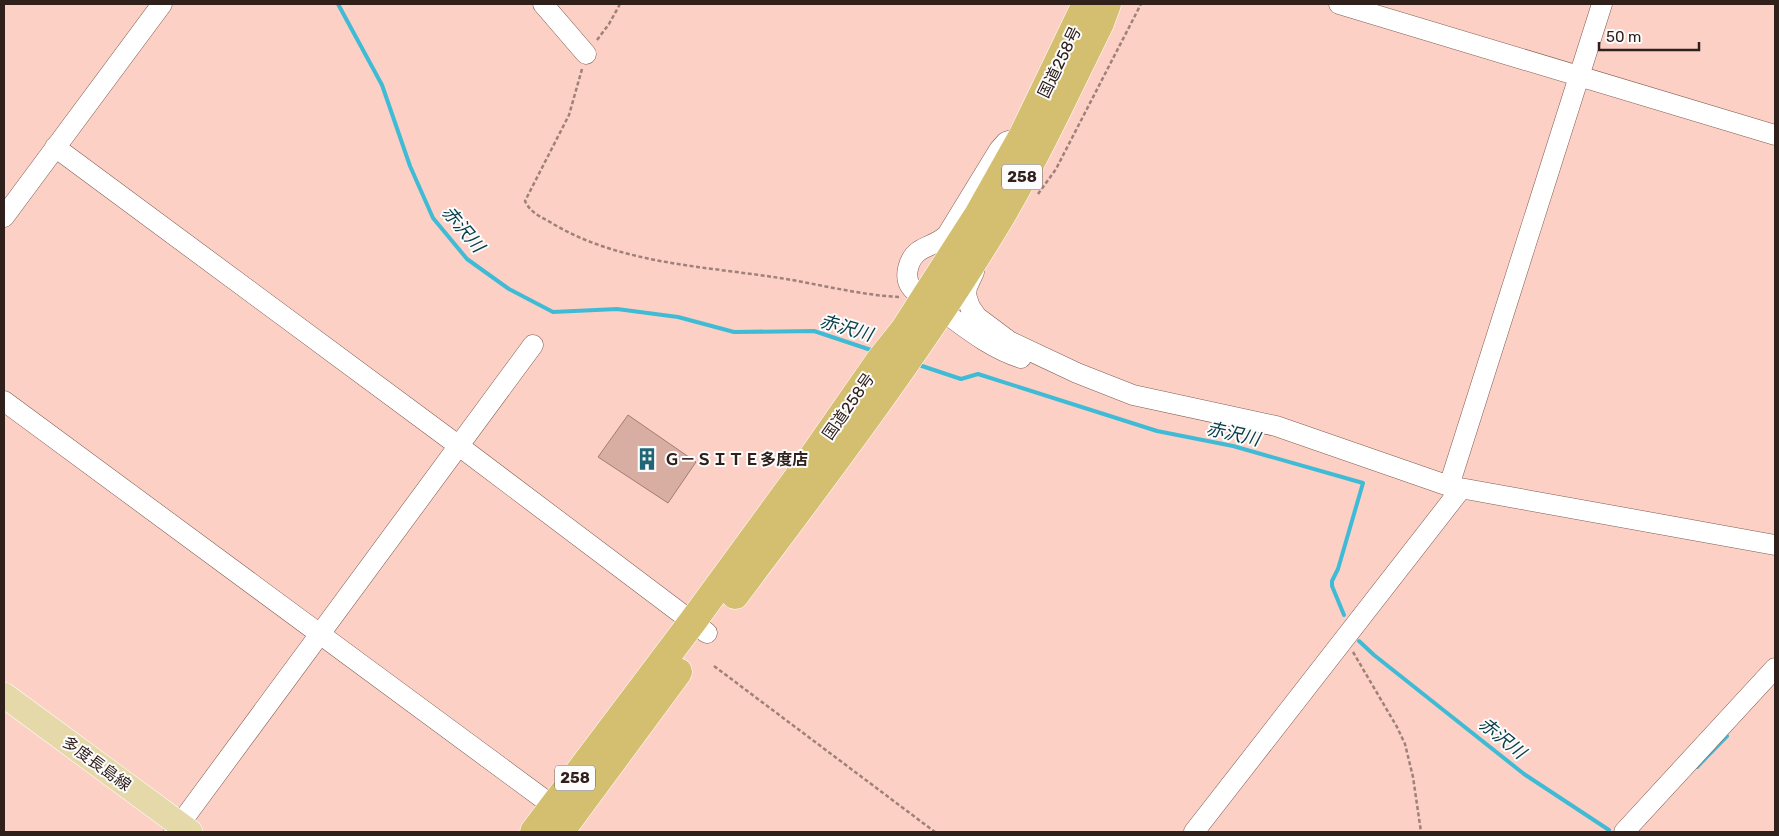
<svg xmlns="http://www.w3.org/2000/svg" width="1779" height="836" font-family="Rubik,'Noto Sans JP',sans-serif">
  <style>
    .lines { fill: none; stroke-linecap: round; stroke-linejoin: round }
    .stream { stroke: #40bbd6; stroke-width: 4 }
    .building { fill: #d8aea3; stroke: #a37c72 }
    .minor-casing { stroke: #815c52; stroke-width: 21 }
    .major-casing { stroke: #fff; stroke-width: 26 }
    .highway-casing { stroke: #fff; stroke-width: 29 }
    .path { stroke: #a08179; stroke-width: 2.5; stroke-dasharray: 4 2.5; stroke-linecap: butt }
    .minor { stroke: #fff; stroke-width: 20 }
    .major { stroke: #e5d9a9; stroke-width: 25 }
    .highway { stroke: #d3bf6f; stroke-width: 28 }
    .labels { text-anchor: middle; stroke-width: 4; stroke-linejoin: round; paint-order: stroke }
    .shield { fill: #fcfcfc; stroke: #6d625f; stroke-width: 1 }
    .shield-label { font-size: 15px; font-weight: bold; fill: #30201c }
    .street-label { font-size: 16px; fill: #30201c; stroke: #fcfcfc }
    .poi-label { font-size: 16px; font-weight: bold; fill: #30201c; stroke: #fcfcfc; text-anchor: start }
    .water-label { font-size: 18px; font-style: italic; fill: #053e49; stroke: #fcfcfc }
  </style>
  <rect width="100%" height="100%" fill="#fcd0c5"/>
  <g class="lines">
    <path class="stream" d="M338 4 382 85 410 166 433 218 467 259 509 289 553 312 617 309 678 317 734 332 814 331 874 351
      M916 364 961 379 978 374 1157 431 1233 446 1363 483 1338 569 1332 581V586L1344 615
      M1359 641 1374 655 1524 774 1609 830
      M1697 767 1727 736"/>
  </g>
  <path class="building" d="M628 415 696 462 668 503 598 457Z"/>
  <g class="lines">
    <defs>
      <path id="minor" d="M543 4 586 54
        M1339 4 1775 135
        M55 147 459 446 707 633
        M4 217 162 4
        M974 272 967 287 966 295 970 307 977 317 1009 341 1077 373 1133 395 1276 426 1449 486 1775 545
        M920 295C917 293 913 290 911 287 903 276 909 258 919 251 928 245 939 243 947 235L999 150 1006 142 1015 139
        M948 315C971 332 993 349 1021 358
        M4 401 553 806
        M1449 486 1602 4
        M174 832 533 345
        M1194 832 1461 489
        M1624 832 1775 668"/>
      <path id="major" d="M4 695 190 832"/>
      <path id="highway" d="M735 595C825 475 916 356 994 228 1034 162 1066 92 1100 23L1107 4
        M534 832 693 621 807 465 880 360 904 330 978 215 1023 135 1086 4
        M560 832 678 672"/>
    </defs>
    <use href="#minor" class="minor-casing"/>
    <use href="#major" class="major-casing"/>
    <use href="#highway" class="highway-casing"/>
    <path class="path" d="M597 40 609 24 620 4
      M582 69 569 115 525 201C530 212 539 216 550 222 620 265 707 266 786 279 823 285 860 295 899 297
      M1038 194 1056 169 1141 4
      M1353 652 1397 727 1405 744 1413 777 1421 832
      M714 666 935 832"/>
    <use href="#minor" class="minor"/>
    <use href="#major" class="major"/>
    <use href="#highway" class="highway"/>
  </g>
  <defs>
    <symbol id="building-bare" viewBox="-9 -9 18 18"><path d="M-4-6H4V6H1V3H-1V6H-4ZM-2.5-4.3h1.7v1.8h-1.7ZM.8-4.3h1.7v1.8H.8ZM-2.5-1h1.7V.8h-1.7ZM.8-1h1.7V.8H.8Z" fill="#206676" stroke="#fcfcfc" stroke-width="2.5" paint-order="stroke"/></symbol>
  </defs>
  <g fill-rule="evenodd">
    <use href="#building-bare" x="631" y="443" width="32" height="32"/>
  </g>
  <g class="labels">
    <g class="shield">
      <rect x="1002" y="164.5" width="40" height="25" rx="4"/>
      <rect x="555" y="765.5" width="40" height="25" rx="4"/>
    </g>
    <g class="shield-label">
      <text x="1022" y="182">258</text>
      <text x="575" y="783">258</text>
    </g>
    <g class="street-label">
      <text transform="translate(1059 62) rotate(-64)" y="6">国道258号</text>
      <text transform="translate(848 406) rotate(-55)" y="6">国道258号</text>
      <text transform="translate(97 763) rotate(36)" y="6">多度長島線</text>
    </g>
    <g class="poi-label">
      <text x="664" y="465">Ｇ－ＳＩＴＥ多度店</text>
    </g>
    <g class="water-label">
      <text transform="translate(463 229) rotate(50)" y="6">赤沢川</text>
      <text transform="translate(846 328) rotate(16)" y="6">赤沢川</text>
      <text transform="translate(1233 434) rotate(13)" y="6">赤沢川</text>
      <text transform="translate(1502 738) rotate(39)" y="6">赤沢川</text>
    </g>
  </g>
  <rect width="1779" height="836" fill="none" stroke="#30201c" stroke-width="10"/>
  <path d="M1599 42v8h100v-8" fill="none" stroke="#30201c" stroke-width="2.5"/>
  <text x="1606" y="42" font-size="15" fill="#30201c" stroke="#fcfcfc" stroke-width="4" paint-order="stroke">50 m</text>
</svg>
